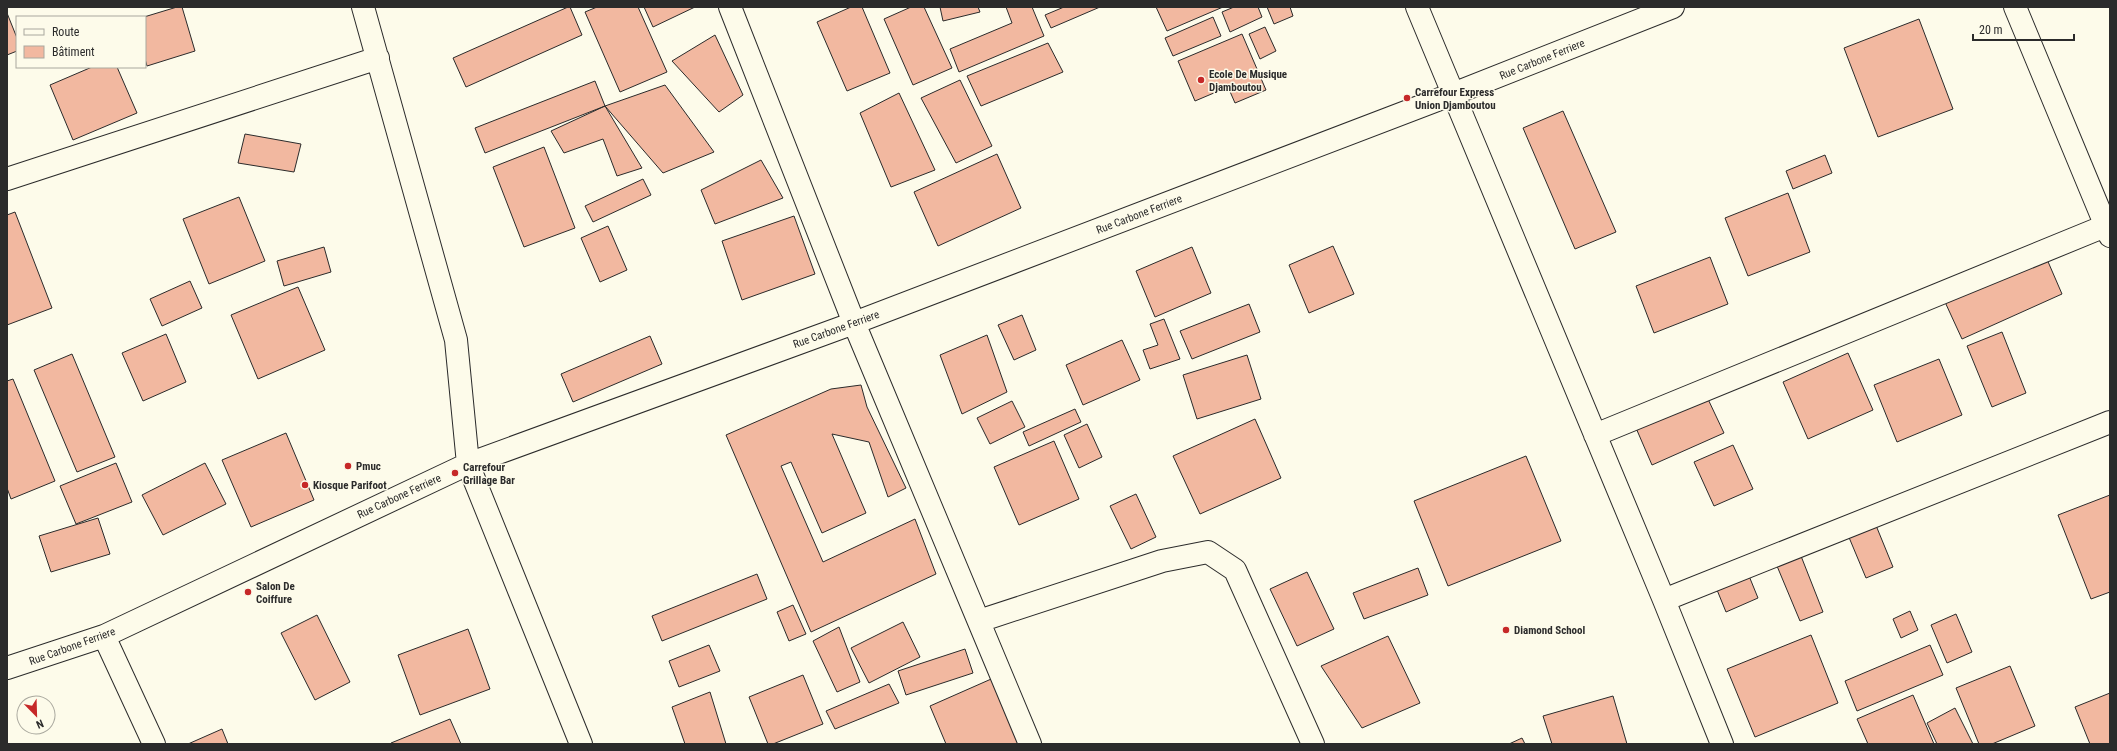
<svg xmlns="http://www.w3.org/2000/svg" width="2117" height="751" font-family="'Roboto Condensed',sans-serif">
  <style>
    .building { fill: #f2b8a0; stroke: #2b2b2b }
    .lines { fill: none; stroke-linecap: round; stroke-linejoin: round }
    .minor-casing { stroke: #2b2b2b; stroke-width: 24 }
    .minor { stroke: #fdfbea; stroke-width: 22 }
    .poi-dot { fill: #c62828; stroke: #fdfbea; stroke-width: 1.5 }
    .labels { text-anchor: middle; stroke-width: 3; stroke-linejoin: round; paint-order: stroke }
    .street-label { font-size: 11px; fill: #2b2b2b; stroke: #fdfbea }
    .poi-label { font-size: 11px; font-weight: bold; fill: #2b2b2b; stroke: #fdfbea; text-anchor: start }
  </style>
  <rect width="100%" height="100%" fill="#fdfbea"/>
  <path class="building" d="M177 7H182L195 51 147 66 145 59 144 17Z
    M568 7H570L582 35 466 87 453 58Z
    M597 7H638L667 72 620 92 585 12Z
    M644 7H695L653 27Z
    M851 7H862L890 73 847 91 817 22Z
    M911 7H924L952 68 913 85 884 19Z
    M940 7H978L980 12 943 21Z
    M1006 7H1032L1044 36 959 72 950 49 1012 23Z
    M1064 7H1100L1051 28 1045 15Z
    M1156 7H1223L1167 31Z
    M1234 7H1258L1262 17 1230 32 1222 12Z
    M1267 7H1290L1293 16 1274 24Z
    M7 13 17 38V51L7 55Z
    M1213 17 1221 36 1173 56 1165 38Z
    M1919 19 1953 109 1878 137 1844 48Z
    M1265 27 1276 51 1260 59 1249 34Z
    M1242 34 1266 90 1235 103 1228 87 1195 101 1178 61Z
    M715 35 743 95 719 112 672 61Z
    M1048 43 1063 72 981 106 967 76Z
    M92 67H117L137 113 73 140 50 85Z
    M960 80 992 146 956 163 921 98Z
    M595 81 605 106 485 153 475 128Z
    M665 85 714 152 663 173 605 106Z
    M899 93 935 170 891 187 860 113Z
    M605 106 642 168 617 176 603 139 564 153 551 131Z
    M1563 111 1616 232 1575 249 1523 128Z
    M245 134 301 144 294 172 238 163Z
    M544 147 575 228 524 247 493 167Z
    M997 154 1021 208 938 246 914 192Z
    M1825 155 1832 173 1793 189 1786 171Z
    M761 160 783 198 715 224 701 190Z
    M643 179 651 195 593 222 585 206Z
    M1788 193 1810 252 1748 276 1725 218Z
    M239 197 265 261 209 284 183 219Z
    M15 212 52 308 7 325V215Z
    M794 216 815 274 742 300 722 241Z
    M608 226 627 270 600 282 581 238Z
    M1333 246 1354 294 1309 313 1289 265Z
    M324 247 331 272 284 286 277 261Z
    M1192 247 1211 293 1155 317 1136 271Z
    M1710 257 1728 304 1654 333 1636 286Z
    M2046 257 2062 294 1962 339 1945 302Z
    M190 281 202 308 162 326 150 299Z
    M298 287 325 350 258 379 231 315Z
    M1249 304 1260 332 1192 359 1180 331Z
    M1022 315 1036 350 1014 360 998 325Z
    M1164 319 1180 359 1150 369 1143 350 1158 345 1150 324Z
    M2002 332 2026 393 1992 407 1967 346Z
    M166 334 186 382 143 401 122 353Z
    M987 335 1007 392 962 414 940 355Z
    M650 336 662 364 573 402 561 374Z
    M1122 340 1140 380 1083 405 1066 365Z
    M1848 353 1873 410 1808 439 1783 382Z
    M72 354 115 457 77 472 34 370Z
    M1247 355 1261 399 1197 419 1183 375Z
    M1939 359 1962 415 1897 442 1874 385Z
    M13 379 55 481 11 499 7 488V381Z
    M861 385 867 407 906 488 888 497 869 442 832 434 866 513 822 533 791 462 781 466 823 562 915 519 936 574 811 632 726 435 831 389Z
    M1707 397 1724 433 1652 465 1636 428Z
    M1012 401 1025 427 990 444 977 418Z
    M1075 409 1081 422 1029 446 1023 432Z
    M1255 419 1281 478 1200 514 1173 456Z
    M1087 424 1102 457 1079 468 1064 435Z
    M286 433 314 500 251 527 222 460Z
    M1054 441 1079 499 1019 525 994 467Z
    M1733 445 1753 489 1714 506 1694 462Z
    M1526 456 1561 541 1448 586 1414 501Z
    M116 463 132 502 76 524 60 486Z
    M205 463 226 504 163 535 142 495Z
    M1136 494 1156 537 1131 549 1110 506Z
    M2110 495V592L2091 599 2058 515Z
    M98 518 110 554 51 572 39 536Z
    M1875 523 1893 567 1866 578 1848 535Z
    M1801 556 1823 612 1800 621 1777 566Z
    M1418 568 1428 595 1364 619 1353 593Z
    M1747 571 1758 598 1726 612 1715 585Z
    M1307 572 1334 629 1297 646 1270 589Z
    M757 574 767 599 662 641 652 616Z
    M793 605 806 634 789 641 777 612Z
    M1910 611 1918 630 1901 638 1893 619Z
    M1956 614 1972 652 1947 663 1931 625Z
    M317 615 350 682 315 700 281 633Z
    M903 622 920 657 869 683 851 648Z
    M839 627 860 682 837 692 813 641Z
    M468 629 490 689 420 715 398 655Z
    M1811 635 1838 703 1755 737 1727 669Z
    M1388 636 1420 703 1362 728 1321 666Z
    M709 645 720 671 679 687 669 661Z
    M1930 645 1943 675 1857 711 1845 681Z
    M965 649 973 673 906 695 898 671Z
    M2010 666 2035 726 1992 744H1979L1956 688Z
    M803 675 823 724 773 744H768L749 697Z
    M998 676 1023 744H946L930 706Z
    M889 684 899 703 835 729 826 711Z
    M710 692 726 744H685L672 707Z
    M2110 693V744H2090L2075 707Z
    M1913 695 1934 744H1868L1857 719Z
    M1613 696 1627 744H1552L1543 716Z
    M1955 708 1973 744H1937L1927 723Z
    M450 719 461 744H391V743Z
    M222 729 228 744H188Z
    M1522 738 1525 744H1509Z"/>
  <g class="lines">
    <defs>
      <path id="minor" d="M363 7 456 340 468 464 581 744
        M730 7 854 323 1030 744
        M1417 7 1664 600 1722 744
        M2015 7 2110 236
        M7 179 378 58
        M1595 435 2110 224
        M1664 600 2110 422
        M979 621 1162 561 1208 552 1235 570 1313 744
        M104 636 154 744
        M7 668 104 636 468 464 854 323 1453 94 1673 7"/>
    </defs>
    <use href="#minor" class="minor-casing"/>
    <use href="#minor" class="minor"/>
  </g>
  <g class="poi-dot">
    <circle cx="1201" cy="80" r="4"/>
    <circle cx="1407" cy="98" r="4"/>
    <circle cx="348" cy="466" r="4"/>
    <circle cx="455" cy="473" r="4"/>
    <circle cx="305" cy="485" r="4"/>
    <circle cx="248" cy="592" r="4"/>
    <circle cx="1506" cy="630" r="4"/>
  </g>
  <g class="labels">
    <g class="street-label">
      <text transform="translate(1542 59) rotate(-22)" y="4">Rue Carbone Ferriere</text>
      <text transform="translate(1139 214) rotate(-21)" y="4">Rue Carbone Ferriere</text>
      <text transform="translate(836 329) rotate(-20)" y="4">Rue Carbone Ferriere</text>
      <text transform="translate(399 496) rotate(-25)" y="4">Rue Carbone Ferriere</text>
      <text transform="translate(72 646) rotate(-20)" y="4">Rue Carbone Ferriere</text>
    </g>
    <g class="poi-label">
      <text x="1209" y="78">Ecole De Musique<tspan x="1209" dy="13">Djamboutou</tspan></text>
      <text x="1415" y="96">Carrefour Express<tspan x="1415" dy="13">Union Djamboutou</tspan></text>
      <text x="356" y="470">Pmuc</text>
      <text x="463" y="471">Carrefour<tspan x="463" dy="13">Grillage Bar</tspan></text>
      <text x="313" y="489">Kiosque Parifoot</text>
      <text x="256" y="590">Salon De<tspan x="256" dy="13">Coiffure</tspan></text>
      <text x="1514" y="634">Diamond School</text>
    </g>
  </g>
  <rect width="2117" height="751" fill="none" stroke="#2b2b2b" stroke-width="16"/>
  <rect x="16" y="16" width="130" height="52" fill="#fdfbea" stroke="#a9a89e"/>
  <rect x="24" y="29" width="20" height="6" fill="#fdfbea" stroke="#a9a89e"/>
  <text x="52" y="36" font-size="12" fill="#2b2b2b">Route</text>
  <rect x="24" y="46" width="20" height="12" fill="#f2b8a0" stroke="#a9a89e"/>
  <text x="52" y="56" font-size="12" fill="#2b2b2b">Bâtiment</text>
  <g transform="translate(36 715) rotate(157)"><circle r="19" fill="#fdfbea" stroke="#a9a89e"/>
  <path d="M0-3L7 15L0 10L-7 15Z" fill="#c62828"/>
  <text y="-6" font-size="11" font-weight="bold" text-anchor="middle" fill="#2b2b2b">N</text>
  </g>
  <path d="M1973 34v6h101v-6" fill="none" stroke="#2b2b2b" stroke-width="2"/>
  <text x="1979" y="34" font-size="12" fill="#2b2b2b" stroke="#fdfbea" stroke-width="3" paint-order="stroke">20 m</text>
</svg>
